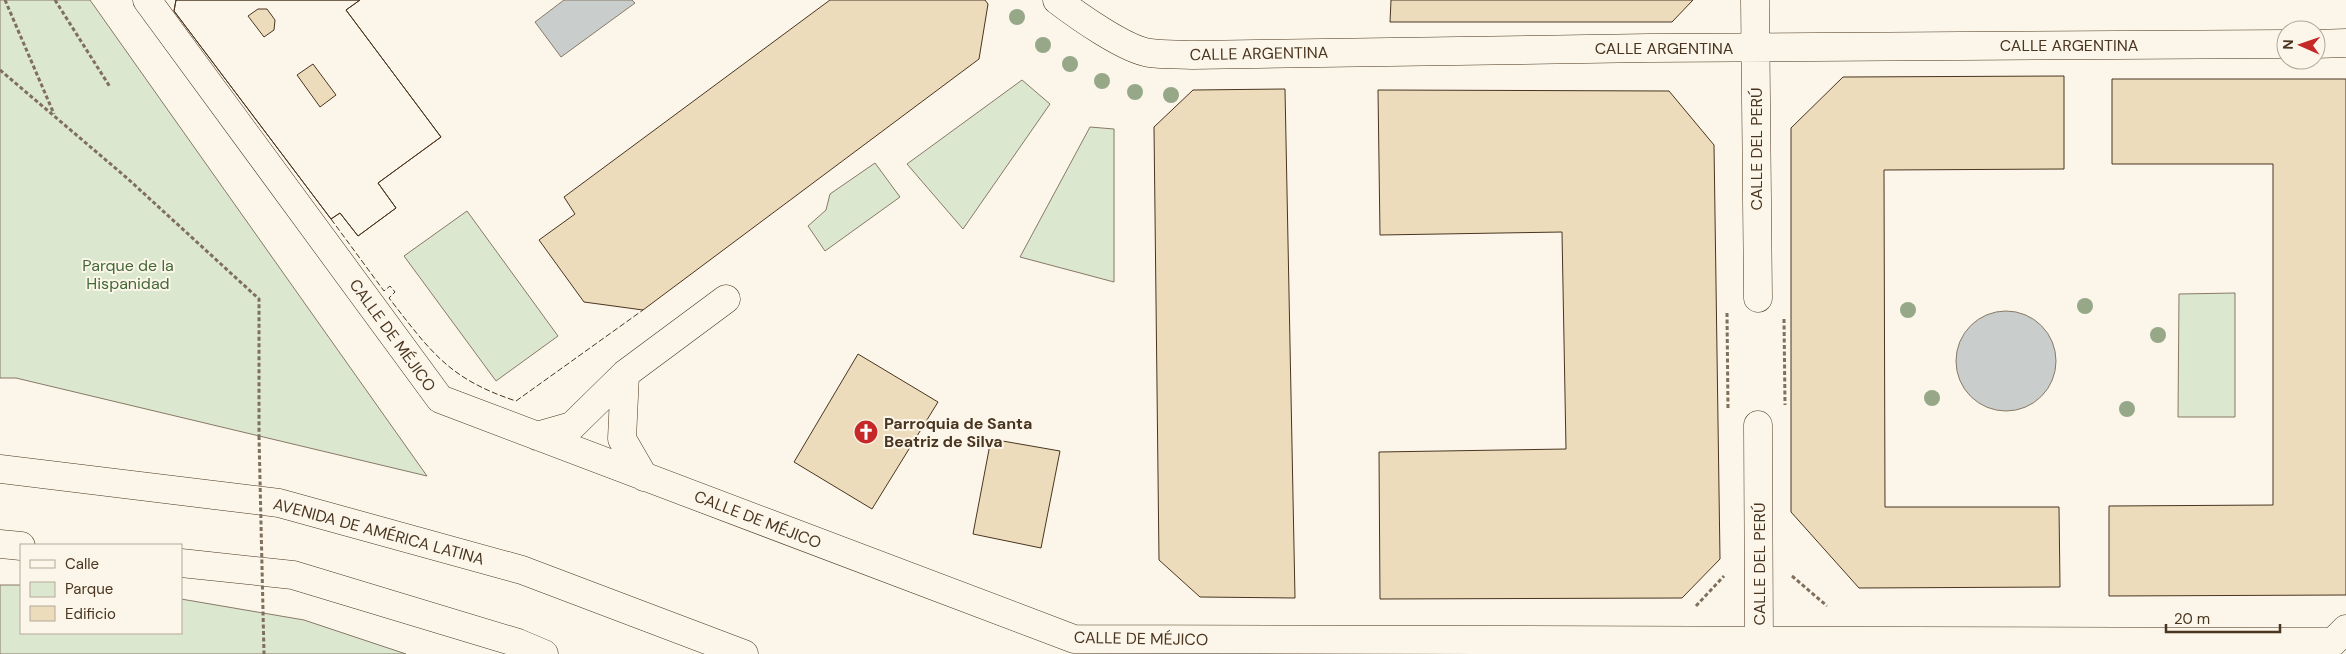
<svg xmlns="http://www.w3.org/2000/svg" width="2346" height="654" font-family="'DM Sans',sans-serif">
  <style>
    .green { fill: #dce7d0; stroke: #887966 }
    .water { fill: #c9cecd; stroke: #887966 }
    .building { fill: #ecdcbc; stroke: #4a3520; fill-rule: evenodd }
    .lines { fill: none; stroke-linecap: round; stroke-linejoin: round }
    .minor-casing { stroke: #4a3520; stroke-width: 29 }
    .major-casing { stroke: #4a3520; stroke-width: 29 }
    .path { stroke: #7f6f5c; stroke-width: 3; stroke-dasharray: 4 2.5; stroke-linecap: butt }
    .minor { stroke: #fbf6e9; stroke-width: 28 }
    .major { stroke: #fbf6e9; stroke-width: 28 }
    .path-bridge { stroke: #7f6f5c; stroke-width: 3; stroke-dasharray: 4 2.5; stroke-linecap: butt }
    .fence { stroke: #4a3520; stroke-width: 1; stroke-dasharray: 6 2.5; stroke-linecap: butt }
    .tree { fill: #96a887 }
    .labels { text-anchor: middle; stroke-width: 4; stroke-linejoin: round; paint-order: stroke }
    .street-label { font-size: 16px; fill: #4a3520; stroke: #fbf6e9 }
    .park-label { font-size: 16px; fill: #436837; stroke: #fbf6e9 }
    .poi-label { font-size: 16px; font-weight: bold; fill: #4a3520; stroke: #fbf6e9; text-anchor: start }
  </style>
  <rect width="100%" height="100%" fill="#fbf6e9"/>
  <path class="green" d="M0 0H90L427 476 16 378H0Z
    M1022 80 1050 104 963 229 907 164Z
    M1090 127 1114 129V282L1020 257Z
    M875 163 900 197 825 251 808 226 826 210 830 194Z
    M467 211 558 336 496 381 404 256Z
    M2235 293V417H2178L2179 294Z
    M0 585H21V633H181V599L304 620 406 654H0Z"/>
  <path class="water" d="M564 0H632L635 3 561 57 535 22Z
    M1956 361a50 50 0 1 1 100 0a50 50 0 1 1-100 0Z"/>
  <path class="building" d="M176 0H360L346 10 441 137 378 183 396 208 358 236 340 213 331 219 174 11ZM258 9H267L275 20 274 30 264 37 248 16ZM313 64 336 95 320 107 297 75Z
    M176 0H360L346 10 441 137 378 183 396 208 358 236 340 213 331 219 174 11Z
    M830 0H985L988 4 979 59 643 310 584 302 539 240 575 214 564 197Z
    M1391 0H1693L1672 22H1390Z
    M2064 76V169L1884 170 1885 507H2059L2060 587 1859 588 1791 512V128L1843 77Z
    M2112 79H2346V595L2109 596V506L2273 505V164H2112Z
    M1285 89 1295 598 1200 597 1159 560 1154 127 1193 90Z
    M1378 90 1669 91 1714 145 1720 559 1682 598 1380 599 1379 452 1566 449 1562 232 1380 235Z
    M858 354 938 402 872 509 794 462Z
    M991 439 1060 451 1041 548 973 534Z"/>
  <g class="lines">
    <defs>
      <path id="minor" d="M147 0 440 399 1074 639 2302 642H2333L2346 629
        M1057 0C1078 16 1126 50 1150 53 1164 55 1179 54 1193 55L1649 48 2286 44
        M1755 0 1758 298
        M2316 44 2346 43
        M625 374 622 439 644 477
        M1758 425 1759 643
        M537 436 572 426 625 374 726 299"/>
      <path id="major" d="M0 469 279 503 522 570 744 654
        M0 544 21 546
        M181 563 293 575 518 643 544 654"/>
    </defs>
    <use href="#minor" class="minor-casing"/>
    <use href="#major" class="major-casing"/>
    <path class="path" d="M5 0 54 114
      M55 0 110 87
      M0 70 127 178 259 299V436
      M1727 313 1728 409
      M1784 319 1785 405
      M1792 576 1827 606
      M1696 606 1724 576"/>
    <use href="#minor" class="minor"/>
    <use href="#major" class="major"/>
    <path class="path-bridge" d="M259 436 264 654"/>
    <path class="fence" d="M331 219 384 291 390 286 395 292 389 298C431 352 449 379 516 401L643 310"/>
  </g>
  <g class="tree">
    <circle cx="1017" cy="17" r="8"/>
    <circle cx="1043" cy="45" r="8"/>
    <circle cx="1070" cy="64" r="8"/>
    <circle cx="1102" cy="81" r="8"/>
    <circle cx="1135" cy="92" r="8"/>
    <circle cx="1171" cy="95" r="8"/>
    <circle cx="2085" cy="306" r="8"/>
    <circle cx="1908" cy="310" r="8"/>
    <circle cx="2158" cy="335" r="8"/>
    <circle cx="1932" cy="398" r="8"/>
    <circle cx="2127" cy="409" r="8"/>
  </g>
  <defs>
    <symbol id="church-disc" viewBox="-11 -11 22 22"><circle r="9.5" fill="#c62828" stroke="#fbf6e9"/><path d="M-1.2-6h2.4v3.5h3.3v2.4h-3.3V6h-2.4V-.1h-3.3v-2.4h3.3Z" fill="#fff"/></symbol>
  </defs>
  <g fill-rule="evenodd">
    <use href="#church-disc" x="852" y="418" width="28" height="28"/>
  </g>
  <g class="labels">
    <g class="street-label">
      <text x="2069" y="51">CALLE ARGENTINA</text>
      <text x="1664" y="54">CALLE ARGENTINA</text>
      <text transform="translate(1259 53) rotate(-1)" y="6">CALLE ARGENTINA</text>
      <text transform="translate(1756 149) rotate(-90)" y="6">CALLE DEL PERÚ</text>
      <text transform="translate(393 335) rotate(54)" y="6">CALLE DE MÉJICO</text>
      <text transform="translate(758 519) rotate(21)" y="6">CALLE DE MÉJICO</text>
      <text transform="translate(379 531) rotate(15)" y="6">AVENIDA DE AMÉRICA LATINA</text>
      <text transform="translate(1759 564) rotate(-90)" y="6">CALLE DEL PERÚ</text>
      <text transform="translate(1141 638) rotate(1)" y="6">CALLE DE MÉJICO</text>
    </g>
    <g class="park-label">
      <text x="128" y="271">Parque de la<tspan x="128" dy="18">Hispanidad</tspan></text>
    </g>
    <g class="poi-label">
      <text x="884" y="429">Parroquia de Santa<tspan x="884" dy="18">Beatriz de Silva</tspan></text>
    </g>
  </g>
  <rect x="20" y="544" width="162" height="90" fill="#fbf6e9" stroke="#b4a999"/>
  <rect x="30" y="560" width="25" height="8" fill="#fbf6e9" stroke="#b4a999"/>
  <text x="65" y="569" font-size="15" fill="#4a3520">Calle</text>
  <rect x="30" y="582" width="25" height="15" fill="#dce7d0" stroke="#b4a999"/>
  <text x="65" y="594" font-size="15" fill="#4a3520">Parque</text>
  <rect x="30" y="606" width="25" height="15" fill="#ecdcbc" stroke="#b4a999"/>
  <text x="65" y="619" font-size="15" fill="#4a3520">Edificio</text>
  <g transform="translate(2301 45) rotate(272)"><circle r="24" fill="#fbf6e9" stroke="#b4a999"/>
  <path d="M0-4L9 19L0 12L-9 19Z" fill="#c62828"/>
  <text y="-8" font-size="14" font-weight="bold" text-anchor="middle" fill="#4a3520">N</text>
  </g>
  <path d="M2166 624v8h114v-8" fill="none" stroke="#4a3520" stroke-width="2.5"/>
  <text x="2174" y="624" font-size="15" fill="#4a3520" stroke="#fbf6e9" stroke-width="4" paint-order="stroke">20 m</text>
</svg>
